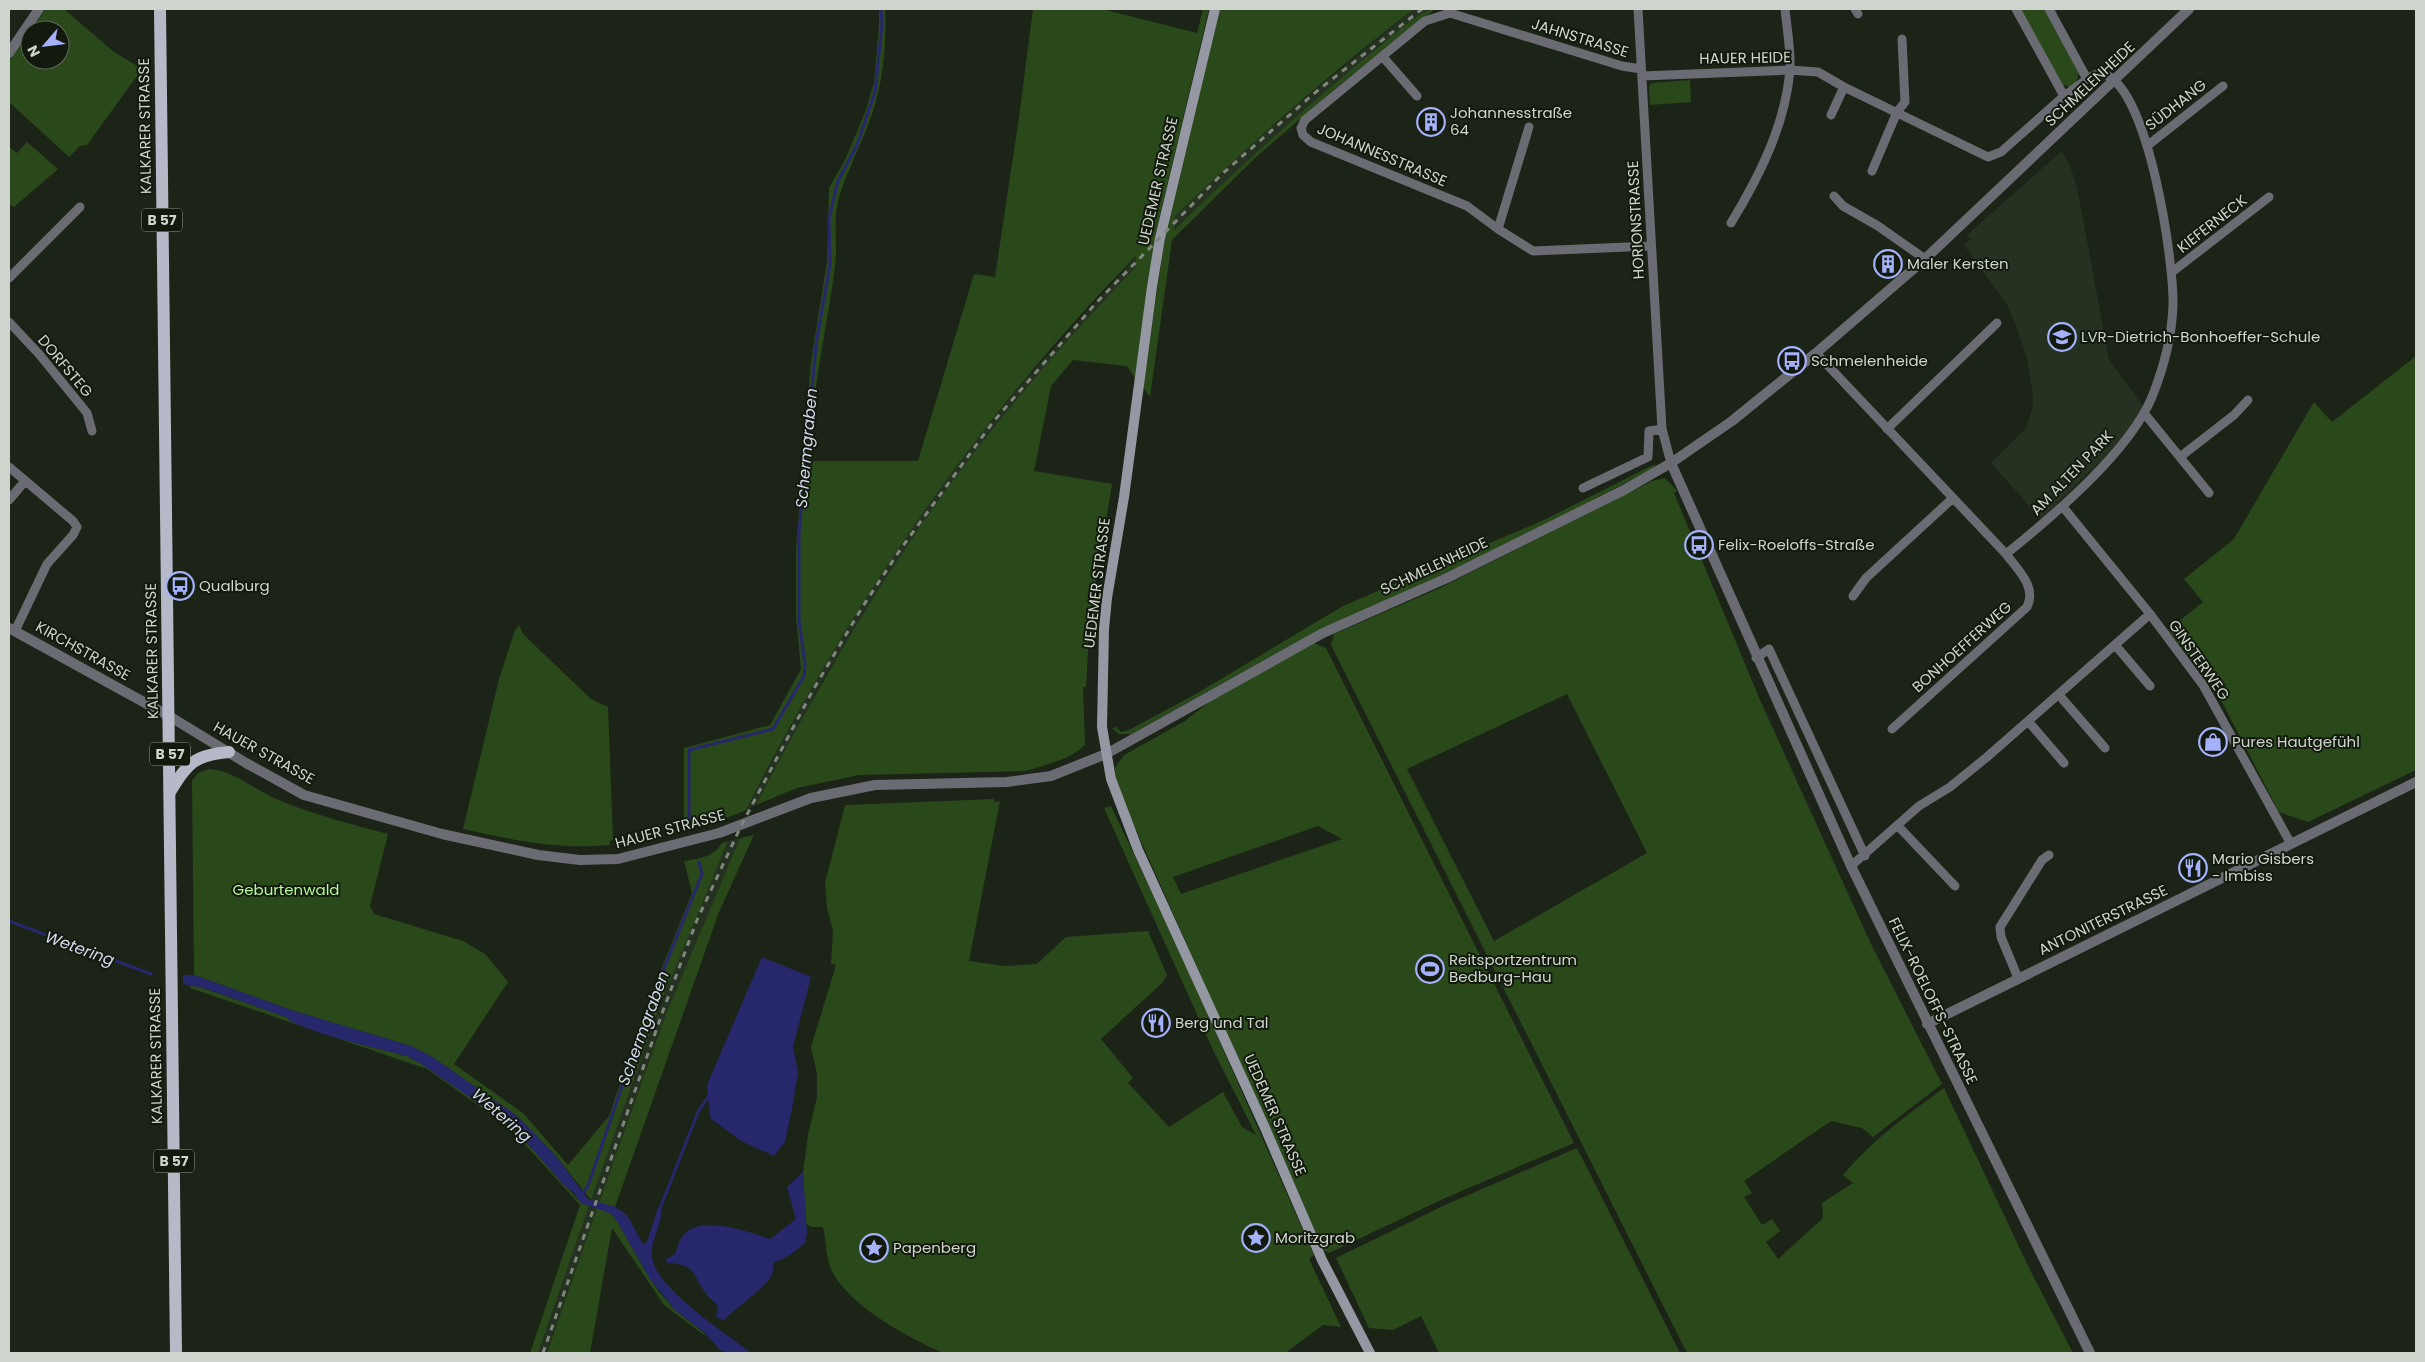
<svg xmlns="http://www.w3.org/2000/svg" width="2425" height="1362" font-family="Poppins,sans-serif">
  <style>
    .built { fill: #263221 }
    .green { fill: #2a491a; fill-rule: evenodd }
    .water { fill: #27286b }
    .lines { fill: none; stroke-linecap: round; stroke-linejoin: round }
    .stream { stroke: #27286b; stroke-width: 3 }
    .minor { stroke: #6b6c73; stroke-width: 9 }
    .tertiary { stroke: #6b6c73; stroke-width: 10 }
    .secondary { stroke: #9597a3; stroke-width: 10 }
    .primary { stroke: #b6b9c8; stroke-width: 12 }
    .rail { stroke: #80887d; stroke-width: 3; stroke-dasharray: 6 6; stroke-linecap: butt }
    .labels { text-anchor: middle; stroke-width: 4; stroke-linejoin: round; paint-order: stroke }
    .shield { fill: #121a0e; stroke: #969d93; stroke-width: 1 }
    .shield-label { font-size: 14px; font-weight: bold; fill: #cfd5cc }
    .street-label { font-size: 15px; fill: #cfd5cc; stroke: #121a0e }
    .poi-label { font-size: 15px; fill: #cfd5cc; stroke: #121a0e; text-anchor: start }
    .park-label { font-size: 15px; fill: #b6f998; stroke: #121a0e }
    .water-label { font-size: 16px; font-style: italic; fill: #d5d9ee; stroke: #121a0e }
  </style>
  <rect width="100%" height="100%" fill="#1b2417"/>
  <path class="built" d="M1414 9H1429L1340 79 1173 230 1175 216 1224 169 1301 101Z
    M2062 151 2070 166 2077 187 2109 360 2143 406 2137 419 2109 453 2041 519 1991 463 2026 428 2033 406V395L2027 358 2016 325 2006 303 1964 245 1971 239 1967 235Z
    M1137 256 1135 268 1031 385 983 443 912 538 823 680 756 805 746 810 817 676 906 534 978 438 1025 380Z
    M740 838 666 1014 599 1203 591 1200 637 1067 698 909 728 841Z
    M589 1206 597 1208 547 1353H538Z"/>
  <path class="green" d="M46 9H64L114 52 142 69 87 145 80 146 69 157 9 102V61L30 31V60H60V30H31Z
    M879 9H885C887 41 883 83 872 114 863 141 849 167 840 194 832 218 838 242 835 266 827 331 810 396 810 461H918L974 274 995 277 1019 117 1033 9H1102L1197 33 1203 9H1209L1156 232 1135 378 1127 366 1073 360 1051 386 1034 471 1112 484 1090 617 1086 687H1083L1085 745C1070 760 1045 765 1025 771L859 775 797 788 756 805C803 714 854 625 911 540 976 443 1054 352 1135 268L1136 256C976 419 848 607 746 810 727 818 705 827 684 825V748L770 725 801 669 796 617V549L811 361 827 262 829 188 845 160 866 110 874 82 879 26Z
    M1220 9H1414C1330 73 1251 143 1175 216L1174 230C1241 165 1310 103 1382 44 1394 35 1421 9 1435 9L1342 83 1255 158 1172 240 1150 397 1143 387 1165 237Z
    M2020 9H2044L2079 73 2076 83 2070 87 2063 85Z
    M1690 80 1691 102 1650 105 1649 88 1651 83Z
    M27 142 58 169 14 207 9 204V147L17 153Z
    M2416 356V770L2308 822 2279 812 2223 704 2200 671 2168 630 2203 602 2184 579 2234 539 2314 402 2332 422Z
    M1655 464 1654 468 1515 540 1284 649 1131 734H1119L1112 728 1116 727 1121 732 1129 730 1194 695 1343 606 1546 519Z
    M1665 478 1677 491 1674 493 1760 700 1871 944 1942 1084 1873 1137 1862 1128 1831 1121 1744 1181 1752 1193 1744 1197 1762 1225 1772 1219 1780 1231 1766 1242 1778 1259 1823 1218 1822 1203 1853 1183 1843 1175C1872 1140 1907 1115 1944 1088L2030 1270 2073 1353H1687L1331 645 1334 634 1440 588 1652 481ZM1567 694 1647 853 1494 941 1407 769Z
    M519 625 523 634 591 699 608 707 613 840 610 841V845C560 850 512 840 463 829L499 679 515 630Z
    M1314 643 1326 648 1574 1143 1443 1199 1329 1253 1323 1250 1124 803 1116 780 1115 768 1124 755 1185 721 1214 698ZM1318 826 1342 839 1181 894 1173 877Z
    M209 769C234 771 254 789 276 799 312 814 350 824 388 834L370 906 374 914 463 941 485 954 508 982 454 1064 524 1114 568 1165 609 1116 649 1000 692 893 684 861C701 858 712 858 722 843L728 841 660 1005 591 1200 555 1155 517 1116 431 1056 411 1046 294 1011 194 975 192 781 198 773Z
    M994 799V802L1000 801 969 961 1005 966 1037 964 1066 937 1148 931 1167 975 1162 983 1101 1039 1133 1078 1128 1083 1169 1127 1223 1092 1242 1127 1256 1135 1213 1050 1104 808 1111 806 1176 943 1314 1255 1309 1259 1341 1327 1323 1325 1285 1353H943C908 1337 848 1306 831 1269 826 1257 826 1240 823 1227H812L806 1224 803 1172 808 1135 817 1097V1074L811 1047 836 965 831 964 833 931 827 908 825 883 845 805Z
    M754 835 719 912 615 1207 599 1203 666 1014 740 838Z
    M191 984 287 1017C298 1031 385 1050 407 1056L420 1063 512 1126 565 1186C574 1193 578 1203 589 1206L538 1353H530L580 1205 510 1128 427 1069 190 988Z
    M1577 1148 1680 1353H1439L1421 1316 1393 1330 1369 1328 1336 1258 1445 1205Z
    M597 1208 610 1213 617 1221 650 1279 660 1293 675 1310 704 1333 705 1336 664 1305 612 1228 590 1353H547Z"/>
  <path class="water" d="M762 957 811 977 793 1047 798 1072 792 1109 785 1142 774 1156 741 1141 710 1118 707 1085Z
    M183 975H194L294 1011 411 1046 431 1056 517 1116 555 1155 588 1199 615 1207 627 1215 643 1244H646L658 1208H661C663 1225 650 1239 652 1257 655 1288 727 1334 751 1353H728L720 1350 704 1332 675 1310 650 1279 617 1221 610 1213 581 1203 574 1193 565 1186 512 1126 420 1063 407 1056C385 1050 298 1031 286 1017L207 989 183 984Z
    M803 1172 807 1234 805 1243C795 1251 787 1259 774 1262 773 1266 773 1273 771 1277 758 1294 739 1305 724 1320L716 1317 718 1306C715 1302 710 1299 707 1295 692 1276 698 1264 667 1263L666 1259 675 1254C678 1245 680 1236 689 1230 709 1218 750 1232 770 1239L796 1219 787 1187Z"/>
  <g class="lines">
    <path class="stream" d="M689 824V750L773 729 804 676 805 664 799 620V532L816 344 830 265 829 218 838 181 857 145 875 92 882 25 881 9
      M9 921 151 974
      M582 1194 588 1186 651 1001 702 874 699 862
      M659 1211 698 1112 708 1097"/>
    <path class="minor" d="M1638 9 1662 429 1671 463
      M1855 9 1858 14
      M1383 57 1417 96
      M1641 69 1622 66 1450 13 1425 21 1305 120 1301 128 1303 135 1311 142 1467 206 1498 229 1533 251 1651 246
      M1642 76 1790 70 1818 72 1844 87 1988 157 2001 152 2064 96 2016 9
      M2064 96 2087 79
      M1831 115 1844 87
      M2147 146 2223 86
      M1872 171 1897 112 1905 102 1902 39
      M1834 196 1843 206 1878 226 1925 259
      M1731 223C1759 177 1785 126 1790 70 1791 50 1787 29 1785 9
      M1498 229 1529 127
      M2172 272 2269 197
      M9 278 80 207
      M9 322 39 354 87 413 92 431
      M1816 353 2006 554C2053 516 2129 452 2152 397 2164 367 2172 336 2173 305 2174 262 2149 89 2104 74 2098 72 2093 76 2087 79L2049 9
      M2144 413 2209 493
      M1887 429 1997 323
      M2180 457 2234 415 2248 400
      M9 467 73 521 77 527 73 535 47 564 15 631
      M1583 488 1648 457 1649 431 1662 429
      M9 500 25 481
      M2063 507 2150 614 2203 685 2291 844
      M1853 596 1866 578 1953 498
      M2116 646 2150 686
      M1756 658 1769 649 1865 856
      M2059 695 2105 748
      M2028 721 2064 763
      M1892 729 2027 607C2037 587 2018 570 2006 554
      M1898 826 1955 886
      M1851 866 1919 806 1950 787 1987 757 2150 614
      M2018 978 2001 937 2000 927 2042 860 2049 855"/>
    <path class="tertiary" d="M9 53 39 9
      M1671 463 1851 866 2090 1353
      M9 628 169 716 246 763 304 795 442 834 538 855 580 860 618 859 719 833 811 798 875 785 1007 782 1051 776 1106 754 1323 633 1447 578 1624 490 1671 463 1732 421 1816 353 1925 259 2189 9
      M1927 1024 2416 782"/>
    <path class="secondary" d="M1215 9 1160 238 1152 287 1124 497 1107 598 1104 629 1102 727 1111 779 1138 850 1265 1128 1322 1260 1370 1353"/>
    <path class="primary" d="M160 9 176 1353
      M170 792C188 763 194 755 229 752"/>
    <path class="rail" d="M543 1353 664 1008 697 920 742 824 813 690 863 606 900 550 993 422 1096 303 1222 174 1317 91 1422 9"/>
  </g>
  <defs>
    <symbol id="building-ring" viewBox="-11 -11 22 22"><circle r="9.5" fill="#121a0e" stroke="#a6b1fc" stroke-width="1.5"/><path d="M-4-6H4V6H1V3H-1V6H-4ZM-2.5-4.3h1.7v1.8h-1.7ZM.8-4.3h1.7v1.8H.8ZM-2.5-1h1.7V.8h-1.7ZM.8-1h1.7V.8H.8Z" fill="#a6b1fc"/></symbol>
    <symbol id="school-ring" viewBox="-11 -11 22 22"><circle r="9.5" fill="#121a0e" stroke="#a6b1fc" stroke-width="1.5"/><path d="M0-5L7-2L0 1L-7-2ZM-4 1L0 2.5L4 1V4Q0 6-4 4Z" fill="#a6b1fc"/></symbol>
    <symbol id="bus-ring" viewBox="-11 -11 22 22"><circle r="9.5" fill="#121a0e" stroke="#a6b1fc" stroke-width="1.5"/><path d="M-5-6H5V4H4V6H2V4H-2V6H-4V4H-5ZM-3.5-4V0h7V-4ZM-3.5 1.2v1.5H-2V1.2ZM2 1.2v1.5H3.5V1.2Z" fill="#a6b1fc"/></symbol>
    <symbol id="shop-ring" viewBox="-11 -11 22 22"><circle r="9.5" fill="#121a0e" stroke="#a6b1fc" stroke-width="1.5"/><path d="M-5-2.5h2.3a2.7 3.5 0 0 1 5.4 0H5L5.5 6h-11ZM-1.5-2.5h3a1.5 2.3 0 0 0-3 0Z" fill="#a6b1fc"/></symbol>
    <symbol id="restaurant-ring" viewBox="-11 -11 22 22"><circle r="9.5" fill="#121a0e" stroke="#a6b1fc" stroke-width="1.5"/><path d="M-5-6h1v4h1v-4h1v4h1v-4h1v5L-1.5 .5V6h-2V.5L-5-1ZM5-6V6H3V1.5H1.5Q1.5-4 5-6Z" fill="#a6b1fc"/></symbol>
    <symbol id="stadium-ring" viewBox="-11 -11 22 22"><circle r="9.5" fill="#121a0e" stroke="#a6b1fc" stroke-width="1.5"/><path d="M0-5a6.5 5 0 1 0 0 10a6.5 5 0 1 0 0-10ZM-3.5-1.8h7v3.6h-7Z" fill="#a6b1fc"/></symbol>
    <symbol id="sight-ring" viewBox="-11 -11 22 22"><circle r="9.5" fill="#121a0e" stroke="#a6b1fc" stroke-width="1.5"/><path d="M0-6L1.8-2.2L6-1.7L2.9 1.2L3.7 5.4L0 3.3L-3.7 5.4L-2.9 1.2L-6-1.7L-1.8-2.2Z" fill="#a6b1fc"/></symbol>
  </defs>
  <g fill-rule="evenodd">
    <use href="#building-ring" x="1415" y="106" width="32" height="32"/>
    <use href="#building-ring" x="1872" y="248" width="32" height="32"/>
    <use href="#school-ring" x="2046" y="321" width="32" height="32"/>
    <use href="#bus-ring" x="1776" y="345" width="32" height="32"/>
    <use href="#bus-ring" x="1683" y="529" width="32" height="32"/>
    <use href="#bus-ring" x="164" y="570" width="32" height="32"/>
    <use href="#shop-ring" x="2197" y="726" width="32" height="32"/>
    <use href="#restaurant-ring" x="2177" y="852" width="32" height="32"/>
    <use href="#stadium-ring" x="1414" y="953" width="32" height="32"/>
    <use href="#restaurant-ring" x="1140" y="1007" width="32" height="32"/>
    <use href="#sight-ring" x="1240" y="1222" width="32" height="32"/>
    <use href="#sight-ring" x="858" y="1232" width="32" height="32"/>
  </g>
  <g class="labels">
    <g class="shield">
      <rect x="142" y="208.5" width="40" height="23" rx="4"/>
      <rect x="150" y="742.5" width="40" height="23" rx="4"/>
      <rect x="154" y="1149.5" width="40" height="23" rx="4"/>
    </g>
    <g class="shield-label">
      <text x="162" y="225">B 57</text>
      <text x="170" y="759">B 57</text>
      <text x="174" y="1166">B 57</text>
    </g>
    <g class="street-label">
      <text transform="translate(1580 38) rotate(17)" y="5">JAHNSTRASSE</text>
      <text transform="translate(1745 58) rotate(-1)" y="5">HAUER HEIDE</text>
      <text transform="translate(2090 84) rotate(-43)" y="5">SCHMELENHEIDE</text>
      <text transform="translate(2176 105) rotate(-38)" y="5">SÜDHANG</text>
      <text transform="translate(145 126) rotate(-91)" y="5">KALKARER STRASSE</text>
      <text transform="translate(1382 155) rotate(23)" y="5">JOHANNESSTRASSE</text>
      <text transform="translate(1158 181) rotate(-77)" y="5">UEDEMER STRASSE</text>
      <text transform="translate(1636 220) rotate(-93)" y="5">HORIONSTRASSE</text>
      <text transform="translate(2212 224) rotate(-38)" y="5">KIEFERNECK</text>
      <text transform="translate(65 366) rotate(50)" y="5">DORFSTEG</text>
      <text transform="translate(2072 473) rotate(-46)" y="5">AM ALTEN PARK</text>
      <text transform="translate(1434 566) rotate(-25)" y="5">SCHMELENHEIDE</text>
      <text transform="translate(1097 583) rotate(-83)" y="5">UEDEMER STRASSE</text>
      <text transform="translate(1962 647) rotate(-42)" y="5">BONHOEFFERWEG</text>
      <text transform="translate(83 651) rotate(29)" y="5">KIRCHSTRASSE</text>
      <text transform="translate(152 651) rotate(-91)" y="5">KALKARER STRASSE</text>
      <text transform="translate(2199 660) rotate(55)" y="5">GINSTERWEG</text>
      <text transform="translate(264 753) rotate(29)" y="5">HAUER STRASSE</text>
      <text transform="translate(670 829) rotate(-15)" y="5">HAUER STRASSE</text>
      <text transform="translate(2103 920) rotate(-26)" y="5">ANTONITERSTRASSE</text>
      <text transform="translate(1933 1001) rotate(64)" y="5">FELIX-ROELOFFS-STRASSE</text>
      <text transform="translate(156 1056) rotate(-91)" y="5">KALKARER STRASSE</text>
      <text transform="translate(1275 1115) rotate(66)" y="5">UEDEMER STRASSE</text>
    </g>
    <g class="poi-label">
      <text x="1450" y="118">Johannesstraße<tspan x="1450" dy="17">64</tspan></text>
      <text x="1907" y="269">Maler Kersten</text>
      <text x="2081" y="342">LVR-Dietrich-Bonhoeffer-Schule</text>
      <text x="1811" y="366">Schmelenheide</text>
      <text x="1718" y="550">Felix-Roeloffs-Straße</text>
      <text x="199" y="591">Qualburg</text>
      <text x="2232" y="747">Pures Hautgefühl</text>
      <text x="2212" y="864">Mario Gisbers<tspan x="2212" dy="17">- Imbiss</tspan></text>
      <text x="1449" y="965">Reitsportzentrum<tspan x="1449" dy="17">Bedburg-Hau</tspan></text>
      <text x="1175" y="1028">Berg und Tal</text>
      <text x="1275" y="1243">Moritzgrab</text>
      <text x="893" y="1253">Papenberg</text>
    </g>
    <g class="park-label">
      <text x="286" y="895">Geburtenwald</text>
    </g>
    <g class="water-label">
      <text transform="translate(806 448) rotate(-85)" y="6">Schermgraben</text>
      <text transform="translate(80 948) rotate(20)" y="6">Wetering</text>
      <text transform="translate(643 1028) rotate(-70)" y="6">Schermgraben</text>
      <text transform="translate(502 1115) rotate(41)" y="6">Wetering</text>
    </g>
  </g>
  <rect width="2425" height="1362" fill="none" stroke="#cfd5cc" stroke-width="20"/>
  <g transform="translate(45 45) rotate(242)"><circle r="24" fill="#121a0e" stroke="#5e655a"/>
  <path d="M0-4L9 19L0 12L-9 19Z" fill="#a6b1fc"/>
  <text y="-8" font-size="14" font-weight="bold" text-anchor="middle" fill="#cfd5cc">N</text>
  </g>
</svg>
